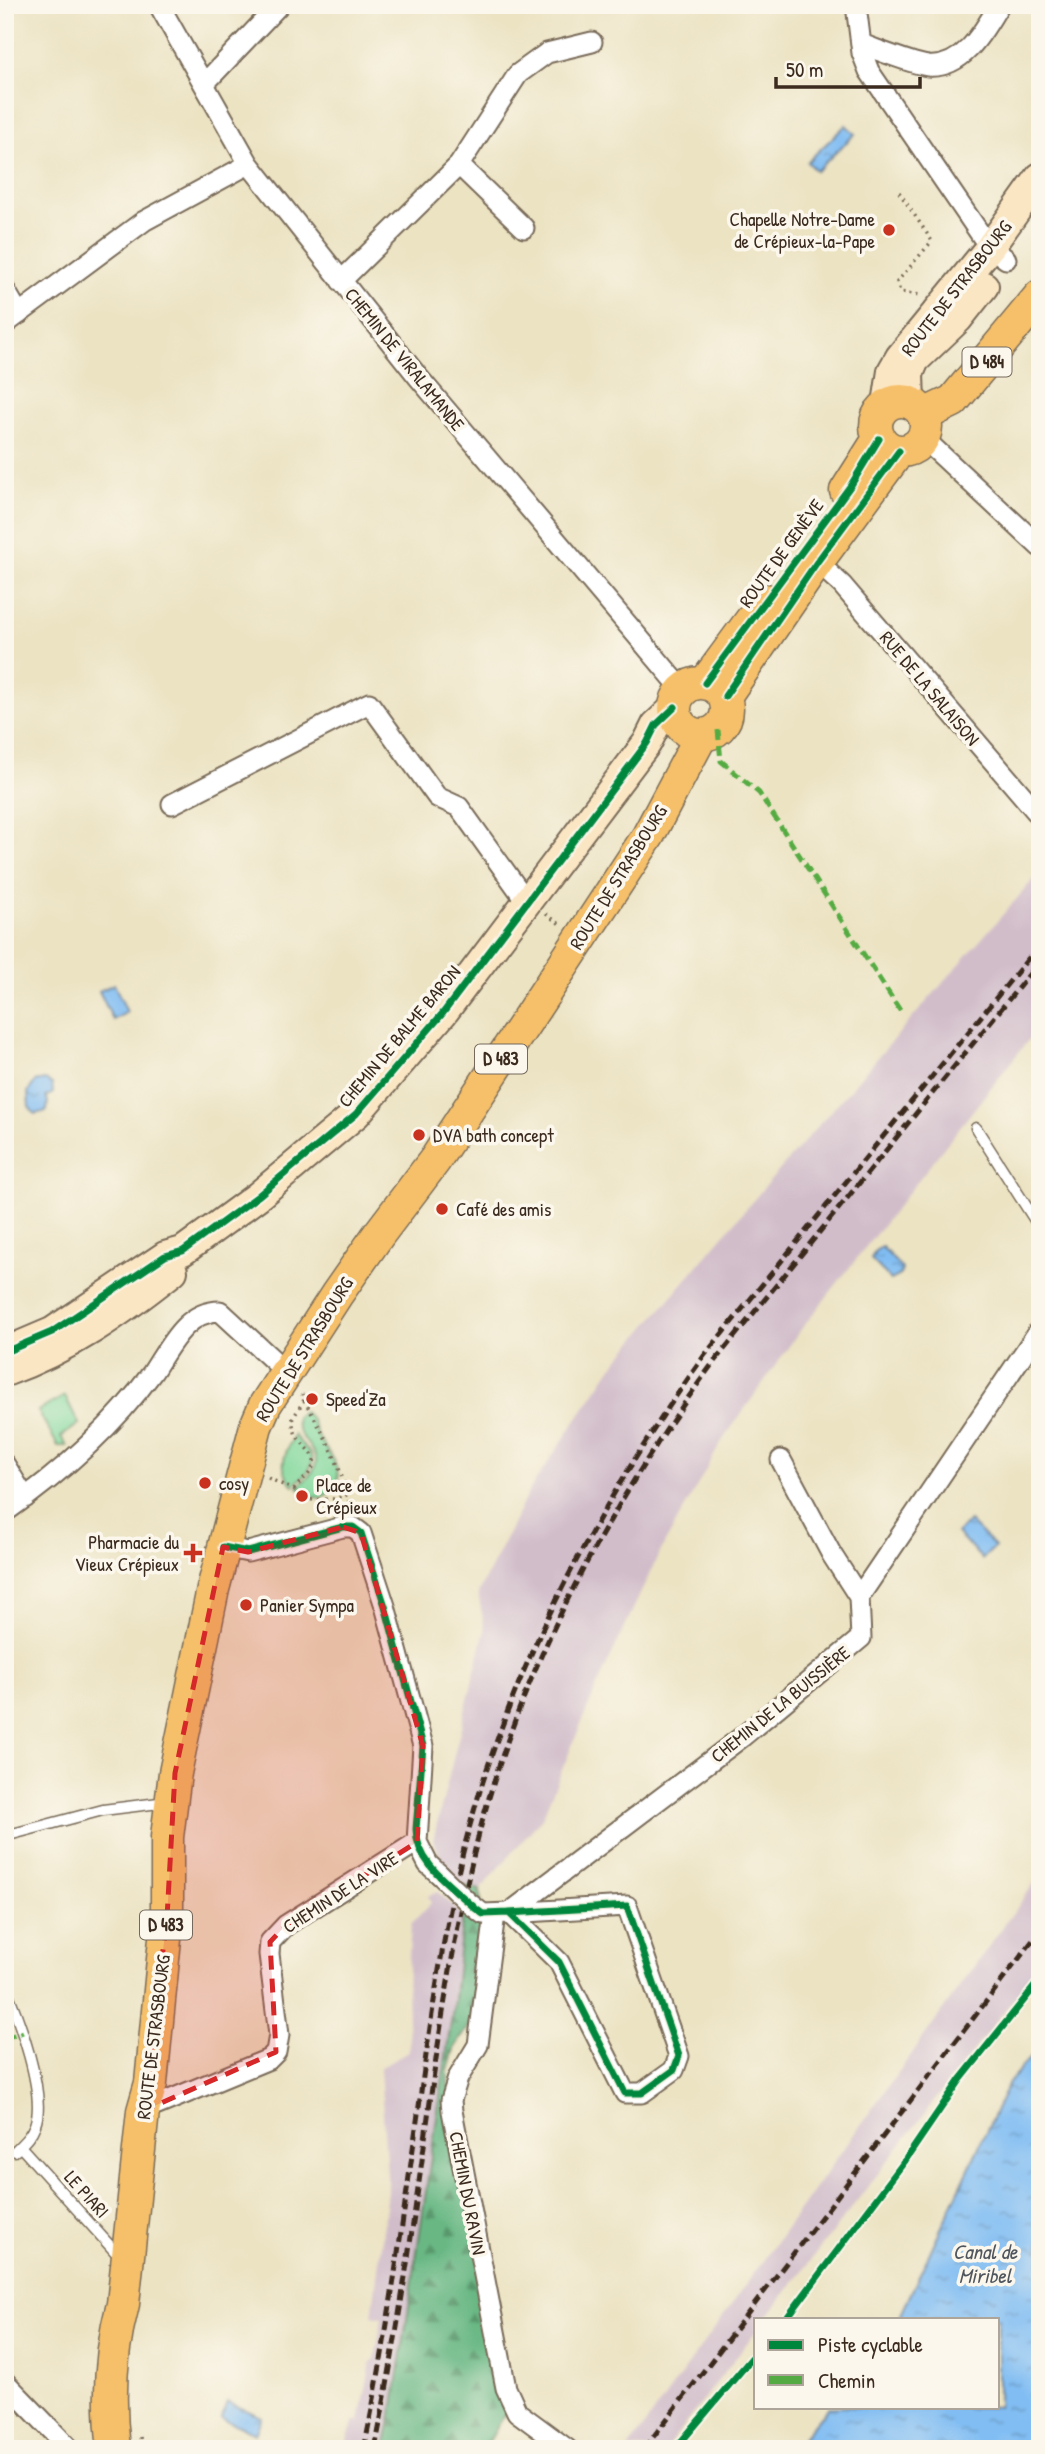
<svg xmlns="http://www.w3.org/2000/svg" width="1045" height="2454" font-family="'Patrick Hand',sans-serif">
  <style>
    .railway { fill: #d1bdca }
    .green { fill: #82d89c; stroke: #5e815d; stroke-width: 2 }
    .forest { fill: url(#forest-firs); stroke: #527151; stroke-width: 2 }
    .water { fill: url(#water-ripples); stroke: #5e7488; stroke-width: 2 }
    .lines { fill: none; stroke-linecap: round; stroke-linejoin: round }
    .lane-casing { stroke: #796b58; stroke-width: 13 }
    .street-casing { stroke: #796b58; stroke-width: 23 }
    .secondary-casing { stroke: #796b58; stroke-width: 32 }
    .primary-casing { stroke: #796b58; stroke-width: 35 }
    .path { stroke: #796b58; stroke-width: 3.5; stroke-dasharray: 2 5; stroke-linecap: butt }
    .lane { stroke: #fff; stroke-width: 10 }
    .street { stroke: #fff; stroke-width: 19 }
    .secondary { stroke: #fbe6c4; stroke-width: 28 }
    .primary { stroke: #f6c06b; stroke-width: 32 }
    .rail { stroke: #3b2a1e; stroke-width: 5; stroke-dasharray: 10 5; stroke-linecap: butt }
    .street-bridge-casing { stroke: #796b58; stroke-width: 23; stroke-linecap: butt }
    .street-bridge { stroke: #fff; stroke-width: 19 }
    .quiet { stroke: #55ab43; stroke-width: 5; stroke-dasharray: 10 5; stroke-linecap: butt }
    .cycleway-casing { stroke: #fbf7ec; stroke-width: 11 }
    .cycleway { stroke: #00873e; stroke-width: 7 }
    .marked { fill: #d62828; fill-opacity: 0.2; stroke: #d62828; stroke-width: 5; stroke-dasharray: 14 9; stroke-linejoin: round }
    .poi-dot { fill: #c8321e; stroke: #fbf7ec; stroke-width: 2.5 }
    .labels { text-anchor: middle; stroke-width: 7; stroke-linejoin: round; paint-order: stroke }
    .shield { fill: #fbf7ec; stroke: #75685c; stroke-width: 2 }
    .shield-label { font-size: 18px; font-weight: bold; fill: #3b2a1e }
    .poi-label { font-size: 19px; fill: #3b2a1e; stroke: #fbf7ec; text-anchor: start }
    .street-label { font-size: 19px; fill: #3b2a1e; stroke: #fbf7ec }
    .water-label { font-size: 21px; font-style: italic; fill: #50565e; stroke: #fbf7ec }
  </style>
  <defs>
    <pattern id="forest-firs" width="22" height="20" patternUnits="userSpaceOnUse" patternTransform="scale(1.75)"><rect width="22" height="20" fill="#69b884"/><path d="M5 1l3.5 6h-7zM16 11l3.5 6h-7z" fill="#58966b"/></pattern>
    <pattern id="water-ripples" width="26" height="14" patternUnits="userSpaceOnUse" patternTransform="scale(1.75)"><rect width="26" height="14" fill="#81bdf3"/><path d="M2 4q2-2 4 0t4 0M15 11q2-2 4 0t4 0" fill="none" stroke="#6b9ac4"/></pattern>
  </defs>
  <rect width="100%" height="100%" fill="#fbf7ec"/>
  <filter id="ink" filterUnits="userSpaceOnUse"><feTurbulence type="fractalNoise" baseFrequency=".0143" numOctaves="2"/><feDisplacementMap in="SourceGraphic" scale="14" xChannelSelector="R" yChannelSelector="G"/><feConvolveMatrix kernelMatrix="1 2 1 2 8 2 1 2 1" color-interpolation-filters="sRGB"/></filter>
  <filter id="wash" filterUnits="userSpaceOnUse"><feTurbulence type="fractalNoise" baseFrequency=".00686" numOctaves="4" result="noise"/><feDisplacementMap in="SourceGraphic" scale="28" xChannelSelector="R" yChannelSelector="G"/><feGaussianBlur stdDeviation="1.57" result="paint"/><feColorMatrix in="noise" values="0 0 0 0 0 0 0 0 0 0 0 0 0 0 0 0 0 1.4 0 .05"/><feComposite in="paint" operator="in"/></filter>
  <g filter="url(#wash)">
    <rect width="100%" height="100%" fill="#ece3c3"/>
    <path class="railway" d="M1040 872V1025L799 1332 722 1441 660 1552 596 1688 542 1818 480 1890 466 1886 450 1877 433 1841 485 1630 478 1593 529 1491 611 1368 762 1190Z
      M1040 1875V1965L765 2319H756V2331L666 2449H628Z
      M438 1892 485 1936 472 2022 454 2049 448 2071 485 2449H344L354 2421H360L371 2362 375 2359 382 2318 372 2316 388 2191 380 2068 409 2051 407 1988 411 1924 431 1903 428 1896Z"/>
    <path class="green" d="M65 1396 79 1424 61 1437 67 1446H58L38 1411Z
      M304 1412C313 1417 313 1427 317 1435 327 1452 346 1470 334 1490L320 1498 310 1496 298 1487C303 1481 311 1476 314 1469 324 1450 295 1442 296 1417Z
      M294 1435C300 1445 318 1454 310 1468 307 1475 299 1479 294 1485 276 1470 285 1453 294 1435Z"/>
    <path class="forest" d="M466 1886 480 1890 485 1936 472 2022 454 2049 448 2071V2083L509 2406 485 2449H385L395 2400 453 2009Z"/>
    <path class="water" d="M846 125 855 134 816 171 807 162Z
      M114 984 127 1012 113 1020 99 991Z
      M45 1080 52 1084 53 1093 46 1097 48 1102 47 1111 35 1114 29 1107 28 1092 35 1082Z
      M882 1247 902 1269 900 1275 891 1280 871 1259 875 1251Z
      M969 1521 995 1547 982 1559 957 1533Z
      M1040 2046V2449H793L829 2407H998V2319H899L1009 2082Z
      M227 2402 262 2417 255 2433 221 2418Z"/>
  </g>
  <g filter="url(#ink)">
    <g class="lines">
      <defs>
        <path id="lane" d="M976 1128 1040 1228
          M5 1836 103 1810 167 1802
          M5 1987C18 2017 47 2094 35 2125 31 2136 23 2143 15 2151
          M20 2146 120 2257"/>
        <path id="street" d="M159 5 249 164 419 378 683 690
          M856 5 862 53 869 71 981 235 990 247 1006 259
          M861 44C878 50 912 64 928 66 964 69 984 30 999 5
          M204 84 279 5
          M459 165 524 228
          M341 281 459 165 518 74 547 53 592 42
          M5 290 19 314
          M5 324 144 221 249 164
          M923 438 1040 547
          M817 562 842 585 1040 816
          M172 804 369 703 437 797 459 807 527 902
          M781 1460 832 1555 859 1597
          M5 1465 25 1498
          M5 1512C61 1473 112 1428 152 1373 169 1348 185 1311 220 1311L286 1372
          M223 1547 248 1552 343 1527H353L361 1533 385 1606 423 1746 417 1842 428 1864 439 1874
          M469 1903 483 1914 509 1913 559 1962 625 2093H642L674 2070 679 2056 627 1906 509 1913
          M509 1913 742 1737 861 1638 859 1597 1040 1329
          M495 1914 478 2045 458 2078 451 2100 452 2111 506 2388 517 2412 567 2449
          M143 2111 269 2059 276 2052 279 2035 269 1954 270 1942 286 1925 417 1842
          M5 2382 70 2449"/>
        <path id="secondary" d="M910 402 909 374 915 360 958 319 984 286
          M887 404 892 371 900 357 990 247 1040 177
          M5 1352 52 1332 165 1256 183 1251 258 1196 356 1114 443 1013 647 743 656 725 675 707
          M5 1372C69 1349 120 1313 173 1271"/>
        <path id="primary" d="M876 426a25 25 0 1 1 50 0a25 25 0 1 1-50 0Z
          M924 415 953 401 1040 296
          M846 491 879 439
          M675 709a26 26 0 1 1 52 0a26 26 0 1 1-52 0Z
          M705 683 766 600
          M725 696 817 562 899 451
          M114 2449C108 2400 110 2352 123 2304L143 2111 151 2083 167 1918V1837L175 1773 213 1589 256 1426 265 1405 337 1294 379 1234 435 1160 648 836 701 736"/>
      </defs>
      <use href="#lane" class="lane-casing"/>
      <use href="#street" class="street-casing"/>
      <use href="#secondary" class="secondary-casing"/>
      <use href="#primary" class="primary-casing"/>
      <path class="path" d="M899 192 932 241 897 282 900 292 920 295
        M546 914 560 924
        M304 1400C322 1431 339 1460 347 1495
        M268 1478 294 1490 307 1500 334 1499 347 1495 352 1509
        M294 1490C299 1482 308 1477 312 1469 320 1454 303 1447 297 1436 294 1431 293 1425 292 1420L304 1400 302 1394
        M140 2437 142 2449"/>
      <use href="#lane" class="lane"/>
      <use href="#street" class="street"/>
      <use href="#secondary" class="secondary"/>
      <use href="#primary" class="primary"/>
      <path class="rail" d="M364 2449C387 2340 401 2230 417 2121 431 2017 445 1912 474 1811 522 1645 604 1496 704 1356L1040 944
        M375 2449C395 2348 410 2247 424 2146 439 2035 454 1923 484 1815 530 1650 613 1500 713 1363L1040 961
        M644 2449 1040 1931"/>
      <defs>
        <path id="street-bridge" d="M439 1874 469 1903"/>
      </defs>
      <use href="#street-bridge" class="street-bridge-casing"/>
      <use href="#street-bridge" class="street-bridge"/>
      <path class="quiet" d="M718 730 721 761 759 793 901 1012
        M5 2038 23 2032"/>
      <defs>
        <path id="cycleway" d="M705 683 851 485 879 439
          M725 696 817 562 899 451
          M5 1352 52 1332 165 1256 183 1251 258 1196 356 1114 443 1013 647 743 656 725 675 707
          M223 1547 248 1552 343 1527H353L361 1533 385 1606 423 1746 416 1829C416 1864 453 1887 476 1909L483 1914 509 1913 559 1962 625 2093H642L674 2070 679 2056 627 1906 509 1913
          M786 2319 904 2162 960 2080 1040 1980
          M675 2449 756 2353"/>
      </defs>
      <use href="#cycleway" class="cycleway-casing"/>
      <use href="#cycleway" class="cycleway"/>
    </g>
  </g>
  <path class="marked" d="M343 1527 361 1533 423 1746 417 1842 286 1925 270 1942 276 2052 143 2111 167 1918 175 1773 223 1547 248 1552Z"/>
  <g class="poi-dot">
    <circle cx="889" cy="230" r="7"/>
    <circle cx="419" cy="1135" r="7"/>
    <circle cx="442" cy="1209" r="7"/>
    <circle cx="312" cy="1399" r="7"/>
    <circle cx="205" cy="1483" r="7"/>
    <circle cx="302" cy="1496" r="7"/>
    <path d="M189.5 1542.5h7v7h7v7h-7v7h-7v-7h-7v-7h7z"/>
    <circle cx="246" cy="1605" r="7"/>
  </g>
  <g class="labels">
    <g class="shield">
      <rect x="962.5" y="347.5" width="49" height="29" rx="5"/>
      <rect x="475" y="1044.5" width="52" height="29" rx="5"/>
      <rect x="140" y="1910.5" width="52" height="29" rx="5"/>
    </g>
    <g class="shield-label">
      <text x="987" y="368">D 484</text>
      <text x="501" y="1065">D 483</text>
      <text x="166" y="1931">D 483</text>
    </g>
    <g class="poi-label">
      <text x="875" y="226" text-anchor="end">Chapelle Notre-Dame<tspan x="875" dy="22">de Crépieux-la-Pape</tspan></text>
      <text x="433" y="1142">DVA bath concept</text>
      <text x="456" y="1216">Café des amis</text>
      <text x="326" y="1406">Speed'Za</text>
      <text x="219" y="1490">cosy</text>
      <text x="316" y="1492">Place de<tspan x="316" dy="22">Crépieux</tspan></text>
      <text x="179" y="1549" text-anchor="end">Pharmacie du<tspan x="179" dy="22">Vieux Crépieux</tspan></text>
      <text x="260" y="1612">Panier Sympa</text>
    </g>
    <g class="street-label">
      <text transform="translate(956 288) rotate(-52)" y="7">ROUTE DE STRASBOURG</text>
      <text transform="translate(405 359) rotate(51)" y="7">CHEMIN DE VIRALAMANDE</text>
      <text transform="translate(781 553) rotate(-54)" y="7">ROUTE DE GENÈVE</text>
      <text transform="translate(930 688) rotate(50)" y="7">RUE DE LA SALAISON</text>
      <text transform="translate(618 877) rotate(-58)" y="7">ROUTE DE STRASBOURG</text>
      <text transform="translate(399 1036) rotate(-50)" y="7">CHEMIN DE BALME BARON</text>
      <text transform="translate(304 1349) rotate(-58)" y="7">ROUTE DE STRASBOURG</text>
      <text transform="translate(780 1704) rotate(-39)" y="7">CHEMIN DE LA BUISSIÈRE</text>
      <text transform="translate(340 1892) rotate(-33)" y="7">CHEMIN DE LA VIRE</text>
      <text transform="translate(153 2037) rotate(-83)" y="7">ROUTE DE STRASBOURG</text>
      <text transform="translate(468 2193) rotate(79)" y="7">CHEMIN DU RAVIN</text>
      <text transform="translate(87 2194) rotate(48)" y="7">LE PIARI</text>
    </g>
    <g class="water-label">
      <text x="985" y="2259">Canal de<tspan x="985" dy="24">Miribel</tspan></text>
    </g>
  </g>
  <rect width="1045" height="2454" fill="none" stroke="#fbf7ec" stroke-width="28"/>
  <rect x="754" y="2318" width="245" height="91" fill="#fbf7ec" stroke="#aea59a" stroke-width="2"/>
  <rect x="768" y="2340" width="35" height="10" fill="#00873e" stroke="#aea59a" stroke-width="2"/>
  <text x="818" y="2352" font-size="21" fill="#3b2a1e">Piste cyclable</text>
  <rect x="768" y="2375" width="35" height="10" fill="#55ab43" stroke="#aea59a" stroke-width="2"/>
  <text x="818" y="2388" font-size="21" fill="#3b2a1e">Chemin</text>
  <path d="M776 77v10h144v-10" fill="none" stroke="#3b2a1e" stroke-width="3.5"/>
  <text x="786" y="77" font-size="21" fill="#3b2a1e" stroke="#fbf7ec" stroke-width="5" paint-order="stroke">50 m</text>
</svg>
